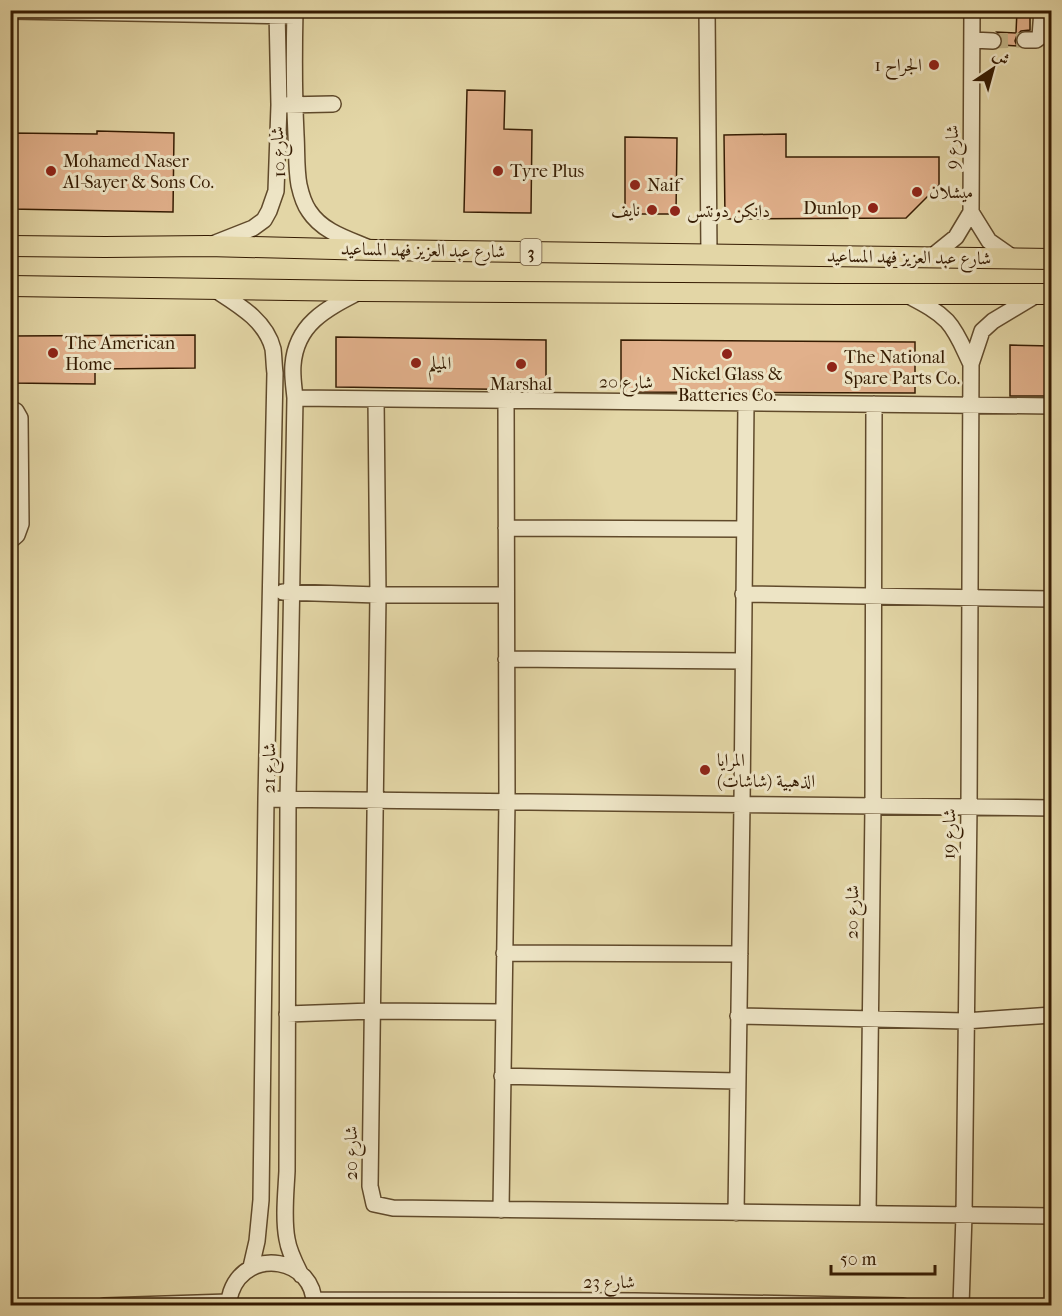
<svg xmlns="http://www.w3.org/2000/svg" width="1062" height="1316" font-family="'IM FELL French Canon',Amiri,serif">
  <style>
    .building { fill: #e1b08b; stroke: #351b02; stroke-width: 1.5 }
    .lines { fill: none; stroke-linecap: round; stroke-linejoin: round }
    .minor-tunnel { stroke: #c0b185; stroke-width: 15; stroke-dasharray: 15 8; stroke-linecap: butt }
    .minor-casing { stroke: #604a2b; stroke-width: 18 }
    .major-casing { stroke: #351b02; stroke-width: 22 }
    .minor { stroke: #ede4c5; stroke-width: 15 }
    .major { stroke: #e3d6a6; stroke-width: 20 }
    .poi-dot { fill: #8f2418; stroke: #ede4c5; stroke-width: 2 }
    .labels { text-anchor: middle; stroke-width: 6; stroke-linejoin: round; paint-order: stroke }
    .shield { fill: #ede4c5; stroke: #6c573c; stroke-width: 1.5 }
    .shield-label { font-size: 16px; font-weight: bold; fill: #351b02 }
    .poi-label { font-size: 18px; fill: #351b02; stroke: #ede4c5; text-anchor: start }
    .street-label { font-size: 18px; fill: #351b02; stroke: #ede4c5 }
  </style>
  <rect width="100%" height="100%" fill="#e3d6a6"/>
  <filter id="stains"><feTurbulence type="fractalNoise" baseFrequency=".00333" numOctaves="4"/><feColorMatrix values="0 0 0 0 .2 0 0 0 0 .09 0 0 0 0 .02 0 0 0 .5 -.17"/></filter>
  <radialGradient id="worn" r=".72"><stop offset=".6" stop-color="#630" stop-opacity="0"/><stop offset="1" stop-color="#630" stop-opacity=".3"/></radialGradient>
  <path class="building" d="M1017 10H1030V30L1021 31 1017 35 1015 41 1017 46 1002 45V37L997 32 1016 33Z
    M467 90 505 91 504 129 532 130 531 213 464 212Z
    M97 131 174 133 173 212 10 209V133L97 134Z
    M786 134V157H939V185L906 218 725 219 724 135Z
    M625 137 677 138 676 214H625Z
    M195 335V368L95 369V384L10 383V336Z
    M336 337 546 340V390L336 387Z
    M621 340 915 342V393L621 392Z
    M1010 345 1052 346V396H1010Z"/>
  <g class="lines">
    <path class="minor-tunnel" d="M993 41 1025 40"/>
    <defs>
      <path id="minor" d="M295 10C294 52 294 94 296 135 297 151 296 169 299 185 301 194 304 204 309 211 322 231 345 238 367 247
        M707 10 709 255
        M12 11 295 16
        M972 40 993 41
        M1025 40H1036L1040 37 1042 10
        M285 105 333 104
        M971 212 989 241 1015 259
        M215 243 253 228 264 220 269 211 276 191 279 105 277 10
        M930 258 956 237 971 212 972 10
        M214 289C237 304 266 320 273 349 274 357 274 366 275 373L266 799 261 1200 257 1241 251 1267
        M905 294C920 302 935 309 947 321 958 333 964 350 971 364
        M295 398 1052 406
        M376 399 378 595 370 1186 374 1204 393 1208 1052 1216
        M10 408 16 411 20 418 21 524 17 535 10 541
        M506 528 744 529
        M283 592 378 595H506
        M743 594 1052 599
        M506 659 743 661
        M266 799 1052 808
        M504 953 740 954
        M287 1014 372 1011 503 1012
        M738 1016 965 1021 1052 1015
        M502 1076 738 1081
        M501 1210 507 801 506 400
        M736 1213 742 804 746 403
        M868 1214 873 806 874 404
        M301 1275C295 1263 289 1252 287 1239 283 1218 286 1192 287 1171L288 799 295 398C294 387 292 376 293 365 296 324 326 309 359 292
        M314 1300 635 1301 903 1306
        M104 1306 228 1302
        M228 1306C228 1300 230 1297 231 1292 247 1246 316 1258 314 1306
        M961 1306 964 1215 969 807 971 364 982 331 993 321 1038 294"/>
      <path id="major" d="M10 246 105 247 207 246 375 250 1052 259
        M10 286 361 291 838 294H1052"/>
    </defs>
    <use href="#minor" class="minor-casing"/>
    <use href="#major" class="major-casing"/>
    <use href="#minor" class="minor"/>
    <use href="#major" class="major"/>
  </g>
  <g class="poi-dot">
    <circle cx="934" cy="65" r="6"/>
    <circle cx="51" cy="171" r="6"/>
    <circle cx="498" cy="171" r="6"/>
    <circle cx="635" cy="185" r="6"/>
    <circle cx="917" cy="192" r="6"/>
    <circle cx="873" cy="208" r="6"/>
    <circle cx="652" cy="210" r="6"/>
    <circle cx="675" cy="211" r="6"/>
    <circle cx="53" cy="353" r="6"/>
    <circle cx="727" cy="354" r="6"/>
    <circle cx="416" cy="363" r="6"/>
    <circle cx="521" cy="364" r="6"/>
    <circle cx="832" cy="367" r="6"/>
    <circle cx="705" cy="770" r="6"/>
  </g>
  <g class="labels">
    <rect class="shield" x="520.5" y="239" width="21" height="26" rx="4.5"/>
    <g class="shield-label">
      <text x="531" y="258">3</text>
    </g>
    <g class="poi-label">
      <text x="922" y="71" text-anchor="end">الجراح 1</text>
      <text x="63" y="167">Mohamed Naser<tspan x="63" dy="21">Al-Sayer &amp; Sons Co.</tspan></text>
      <text x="510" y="177">Tyre Plus</text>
      <text x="647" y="191">Naif</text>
      <text x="929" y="198">ميشلان</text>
      <text x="861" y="214" text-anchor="end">Dunlop</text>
      <text x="640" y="216" text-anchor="end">نايف</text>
      <text x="687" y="217">دانكن دونتس</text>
      <text x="65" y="349">The American<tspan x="65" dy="21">Home</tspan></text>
      <text x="844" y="363">The National<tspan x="844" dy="21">Spare Parts Co.</tspan></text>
      <text x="428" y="369">الميلم</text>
      <text x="727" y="380" text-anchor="middle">Nickel Glass &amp;<tspan x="727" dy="21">Batteries Co.</tspan></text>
      <text x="521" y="390" text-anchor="middle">Marshal</text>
      <text x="717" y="766">المرايا<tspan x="717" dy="21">الذهبية (شاشات)</tspan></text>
    </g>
    <g class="street-label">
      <text transform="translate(952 147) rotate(-90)" y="6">شارع 9</text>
      <text transform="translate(278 152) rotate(-93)" y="6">شارع 10</text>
      <text transform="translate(423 250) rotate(1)" y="6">شارع عبد العزيز فهد المساعيد</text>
      <text transform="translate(909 257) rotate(1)" y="6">شارع عبد العزيز فهد المساعيد</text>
      <text transform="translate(626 382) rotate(1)" y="6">شارع 20</text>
      <text transform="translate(269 768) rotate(-89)" y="6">شارع 21</text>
      <text transform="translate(949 834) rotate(-89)" y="6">شارع 19</text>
      <text transform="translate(852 912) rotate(-89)" y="6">شارع 20</text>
      <text transform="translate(351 1153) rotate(-90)" y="6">شارع 20</text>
      <text x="609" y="1288">شارع 23</text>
    </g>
  </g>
  <rect width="1062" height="1316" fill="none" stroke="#e3d6a6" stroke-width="36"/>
  <rect x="12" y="12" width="1038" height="1292" fill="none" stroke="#351b02" stroke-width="3"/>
  <rect x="18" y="18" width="1026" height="1280" fill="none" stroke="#351b02" stroke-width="1.5"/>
  <g transform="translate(993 69) rotate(36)" stroke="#ede4c5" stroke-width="4.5" paint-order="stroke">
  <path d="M0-4.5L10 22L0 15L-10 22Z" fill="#351b02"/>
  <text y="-9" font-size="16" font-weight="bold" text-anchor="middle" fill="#351b02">ش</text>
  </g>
  <path d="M831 1265v9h104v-9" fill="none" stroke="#351b02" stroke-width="3"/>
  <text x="840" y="1265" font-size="18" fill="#351b02" stroke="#ede4c5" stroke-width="4.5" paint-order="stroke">50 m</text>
  <rect width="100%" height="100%" filter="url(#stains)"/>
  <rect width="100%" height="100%" fill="url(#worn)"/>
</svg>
